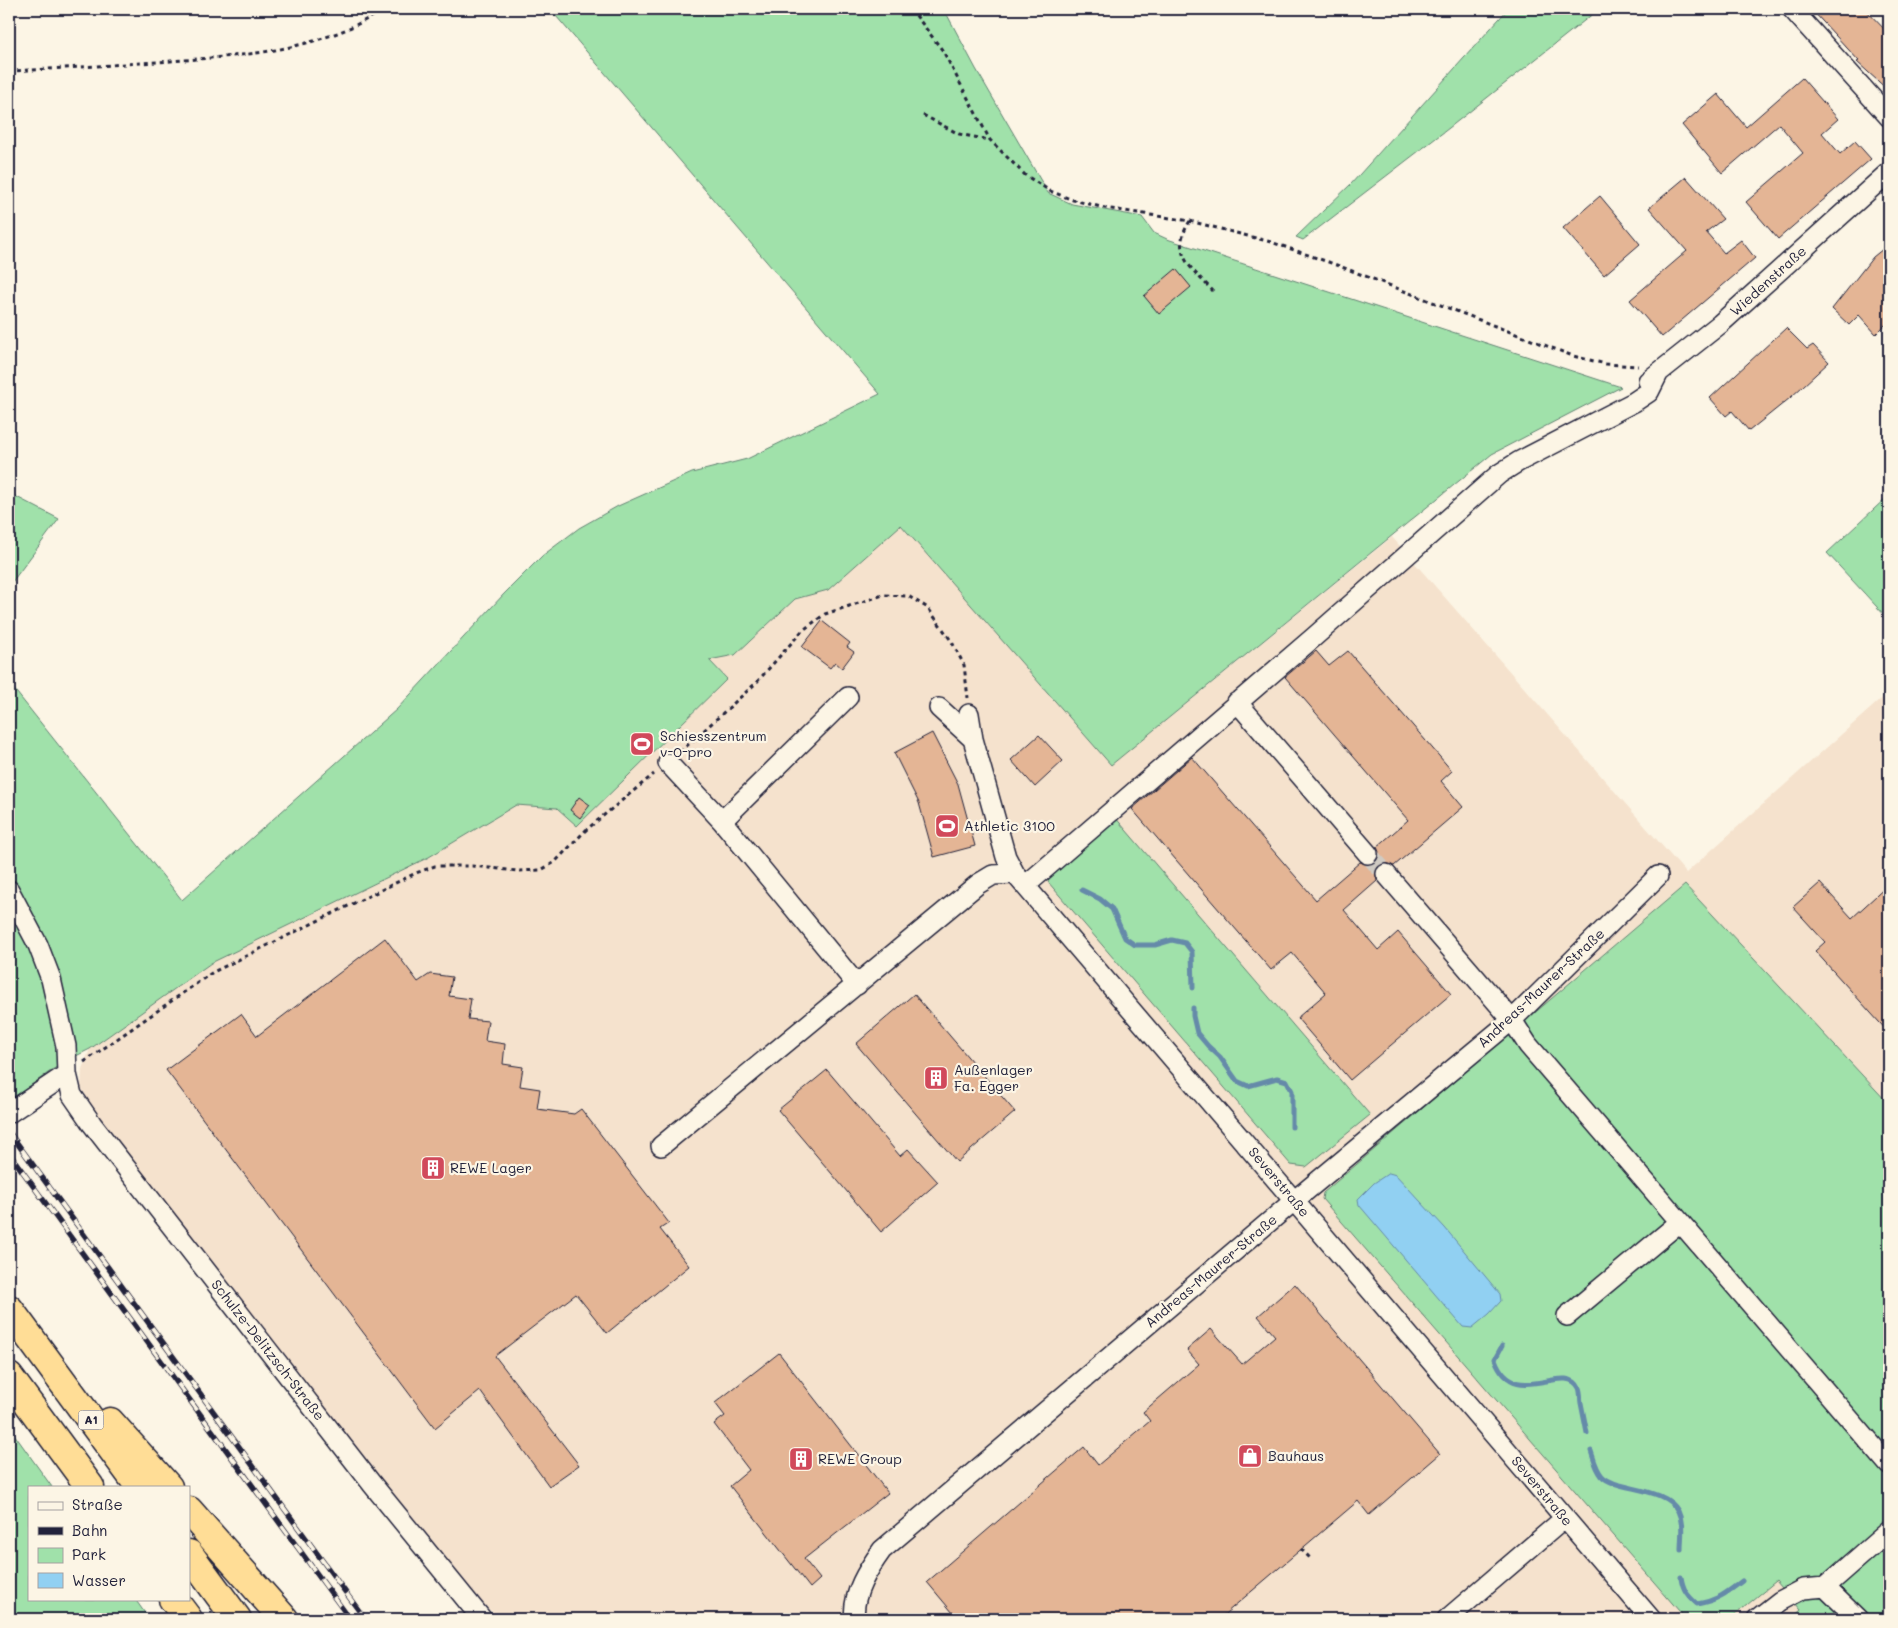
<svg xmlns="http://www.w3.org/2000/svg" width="1898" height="1628" font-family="Mali,sans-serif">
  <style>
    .built { fill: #f5e2cd }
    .green { fill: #a0e1aa; stroke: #618272 }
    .water { fill: #91d0f2; stroke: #658aa9 }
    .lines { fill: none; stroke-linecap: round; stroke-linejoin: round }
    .stream { stroke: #658aa9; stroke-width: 5 }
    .building { fill: #e4b595; stroke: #22223b }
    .minor-tunnel { stroke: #d0cbc3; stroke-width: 19; stroke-dasharray: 19 9; stroke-linecap: butt }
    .minor-casing { stroke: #22223b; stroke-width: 22 }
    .highway-casing { stroke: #22223b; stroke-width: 31 }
    .path { stroke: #22223b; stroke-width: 3; stroke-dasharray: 4 4; stroke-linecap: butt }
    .minor { stroke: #fcf5e5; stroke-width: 19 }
    .highway { stroke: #ffdd96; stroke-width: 28 }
    .rail-casing { stroke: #22223b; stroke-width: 5.5 }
    .rail { stroke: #fcf5e5; stroke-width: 4; stroke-dasharray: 11; stroke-linecap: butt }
    .labels { text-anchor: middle; stroke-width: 4.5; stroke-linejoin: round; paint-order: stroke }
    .shield { fill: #fcf5e5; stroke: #63616e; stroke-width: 1 }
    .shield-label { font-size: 12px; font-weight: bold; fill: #22223b }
    .street-label { font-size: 14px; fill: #22223b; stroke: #fcf5e5 }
    .poi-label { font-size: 14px; fill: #22223b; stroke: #fcf5e5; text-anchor: start }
  </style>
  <rect width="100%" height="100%" fill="#fcf5e5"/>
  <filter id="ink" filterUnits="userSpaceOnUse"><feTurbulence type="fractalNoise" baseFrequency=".02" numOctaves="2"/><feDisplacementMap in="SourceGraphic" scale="10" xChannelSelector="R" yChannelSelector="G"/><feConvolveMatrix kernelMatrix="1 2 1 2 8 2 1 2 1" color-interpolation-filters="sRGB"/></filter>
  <g filter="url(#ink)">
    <path class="built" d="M901 524 1111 765 1392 537 1686 873 1889 692V1619H501L486 1607 380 1477 98 1116 81 1088 82 1069 90 1049 211 963 429 857 516 805 557 808 577 826 727 679 709 660 735 655 795 599 828 590Z"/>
    <path class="green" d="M550 9H944L976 69 1048 193 1072 204 1142 217 1154 233 1167 239 1621 387 1492 454 1111 765 901 525 828 590 795 599 735 655 709 660 727 679 577 826 557 808 516 805 429 857 211 963 90 1049 62 1063 9 1101V683L182 900 397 709 504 594 542 556 579 528 618 506 692 473 747 459 880 394Z
      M1508 9H1599L1449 128 1303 240 1296 237 1351 184Z
      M9 493 59 519 9 586Z
      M1889 495V620L1827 553Z
      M1114 816 1370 1115 1306 1167 1291 1165 1048 882 1050 872Z
      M1685 885 1889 1104V1619H1791L1801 1610 1776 1581 1730 1619H1686L1322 1199 1323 1193Z
      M9 1427 52 1487H29V1599H135L149 1619H9Z"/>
    <path class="water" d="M1389 1173 1396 1175 1445 1228 1500 1294 1501 1301 1489 1314 1472 1328 1463 1327 1359 1205 1358 1199 1374 1183Z"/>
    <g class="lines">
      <path class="stream" d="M1082 890 1100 899 1112 909 1125 938 1135 945H1155L1172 940 1185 943 1192 952 1193 988
        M1193 1008V1016L1197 1033 1208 1046 1220 1057 1237 1081 1248 1086 1277 1078 1287 1081 1292 1091V1127
        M1502 1346 1495 1359C1514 1411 1565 1360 1579 1388 1581 1392 1580 1398 1581 1403 1583 1413 1585 1423 1587 1433
        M1591 1451C1594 1460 1596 1469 1602 1476 1615 1491 1665 1486 1678 1511 1684 1523 1681 1537 1681 1550
        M1681 1577C1683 1590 1687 1595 1697 1604 1716 1601 1727 1593 1742 1581"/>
    </g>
    <path class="building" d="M1811 9H1865L1889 34V91L1857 62 1859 61Z
      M1802 78 1838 119 1822 133 1840 154 1855 141 1871 159 1778 239 1746 202 1803 153 1779 124 1722 173 1682 125 1718 94 1746 127Z
      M1686 177 1723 219 1706 232 1724 253 1741 240 1755 258 1662 337 1630 300 1687 251 1649 208Z
      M1600 196 1640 244 1604 275 1563 228Z
      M1889 244V321L1876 334 1859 315 1849 325 1832 309 1873 257Z
      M1176 269 1191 287 1159 314 1144 296Z
      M1786 328 1807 349 1813 345 1829 362 1790 398 1749 431 1732 411 1726 416 1710 398Z
      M822 621 850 643 847 647 854 652 842 668 835 662 830 668 802 647Z
      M1316 651 1329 666 1348 651 1452 771 1441 781 1463 807 1394 866 1384 863 1378 866 1375 871 1377 881 1344 910 1378 950 1398 932 1451 994 1350 1080 1297 1018 1326 993 1292 953 1271 970 1132 809 1192 757 1316 900 1360 862 1370 865 1376 862 1379 852 1377 847 1408 820 1285 677Z
      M932 733 958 784 975 846 934 857 919 803 894 753Z
      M1039 735 1063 761 1035 787 1011 760Z
      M579 797 590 805 580 818 570 810Z
      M1820 883 1852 918 1889 884V1033L1815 951 1825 942 1793 907Z
      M385 938 418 982 430 974 452 977 449 996 471 999 468 1019 488 1021 485 1041 505 1044 503 1064 523 1067 520 1086 540 1089 537 1109 574 1114 581 1109 669 1223 660 1229 689 1266 607 1333 576 1294 495 1356 579 1465 549 1486 480 1391 435 1428 166 1070 241 1014 257 1036Z
      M914 994 1015 1112 957 1162 856 1044Z
      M827 1070 900 1156 908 1149 938 1182 881 1232 778 1110Z
      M1295 1284 1440 1454 1369 1515 1358 1501 1219 1619H958L927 1582 1084 1447 1098 1465 1150 1421 1143 1412 1199 1364 1187 1350 1211 1329 1242 1364 1275 1336 1258 1316Z
      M779 1353 888 1493 804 1559 820 1579 810 1588 730 1486 749 1470 714 1424 725 1416 715 1403Z"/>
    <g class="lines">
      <path class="minor-tunnel" d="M1368 854 1386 874"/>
      <defs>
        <path id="minor" d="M1792 9 1889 117
          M1648 381 1720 324 1889 172
          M1237 702 1368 854
          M939 708 973 739
          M969 714 973 739 1006 857 1015 874 1651 1619
          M668 763 722 821 857 985
          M722 821 848 697
          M1386 874 1512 1020 1528 1045 1889 1465
          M1026 885 1314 637 1499 474 1518 462 1634 402 1649 392 1658 374
          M9 890 38 945 51 979 66 1046 67 1074 72 1095 92 1124 372 1484 482 1619
          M9 1113 67 1074
          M661 1146 978 884 993 875 1015 874
          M1567 1316 1680 1222
          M1825 1587 1858 1619
          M855 1619C851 1595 869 1568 882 1550L1295 1200 1512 1020 1658 876
          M1447 1619 1565 1518
          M1757 1619 1780 1601 1803 1589 1825 1587 1889 1531"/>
        <path id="highway" d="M9 1309 140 1487
          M9 1377 90 1487
          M110 1422 168 1487
          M189 1511 284 1619
          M189 1554 237 1619
          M173 1599 188 1619"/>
      </defs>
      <use href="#minor" class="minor-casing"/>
      <use href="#highway" class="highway-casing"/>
      <path class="path" d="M911 9 943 51 990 140 1025 175 1050 191 1073 200 1105 208 1190 221 1271 242 1334 264 1573 356 1606 364 1638 366
        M9 71C58 69 108 65 157 62 237 56 315 54 384 9
        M923 115 959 134 989 140
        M1190 221C1169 253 1191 268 1213 291
        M680 752 756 683 802 631 825 614 883 595 908 596 928 608 952 642 964 665 968 698
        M84 1062 213 972 416 873 435 866H472L517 871 541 870 555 862 586 830 654 774
        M1301 1549 1312 1560"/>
      <use href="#minor" class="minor"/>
      <use href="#highway" class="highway"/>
      <defs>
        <path id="rail" d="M9 1132 365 1619
          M9 1153 350 1619"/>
      </defs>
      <use href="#rail" class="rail-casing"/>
      <use href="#rail" class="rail"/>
    </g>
  </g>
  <defs>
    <symbol id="stadium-square" viewBox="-11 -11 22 22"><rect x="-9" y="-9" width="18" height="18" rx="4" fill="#d1495b" stroke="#fcf5e5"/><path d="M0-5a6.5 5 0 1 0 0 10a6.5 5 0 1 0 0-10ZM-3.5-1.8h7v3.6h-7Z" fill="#fff"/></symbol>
    <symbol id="building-square" viewBox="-11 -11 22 22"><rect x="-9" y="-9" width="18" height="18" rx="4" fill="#d1495b" stroke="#fcf5e5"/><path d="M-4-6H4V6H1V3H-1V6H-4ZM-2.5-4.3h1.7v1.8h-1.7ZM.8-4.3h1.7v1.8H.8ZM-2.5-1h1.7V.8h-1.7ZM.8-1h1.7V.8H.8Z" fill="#fff"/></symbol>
    <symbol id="shop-square" viewBox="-11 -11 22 22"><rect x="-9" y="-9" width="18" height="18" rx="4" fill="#d1495b" stroke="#fcf5e5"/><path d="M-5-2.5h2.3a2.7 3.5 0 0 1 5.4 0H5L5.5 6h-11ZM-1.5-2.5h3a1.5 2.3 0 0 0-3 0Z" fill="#fff"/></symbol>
  </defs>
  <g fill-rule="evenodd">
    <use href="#stadium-square" x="628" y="730" width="28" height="28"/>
    <use href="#stadium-square" x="933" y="812" width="28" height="28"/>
    <use href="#building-square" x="922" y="1064" width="28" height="28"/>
    <use href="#building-square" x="419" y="1154" width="28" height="28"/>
    <use href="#shop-square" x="1236" y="1442" width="28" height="28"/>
    <use href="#building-square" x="787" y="1445" width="28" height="28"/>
  </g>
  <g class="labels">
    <rect class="shield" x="78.5" y="1410.5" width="25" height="19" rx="4"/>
    <g class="shield-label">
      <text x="91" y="1424">A1</text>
    </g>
    <g class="street-label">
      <text transform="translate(1768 281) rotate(-42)" y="5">Wiedenstraße</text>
      <text transform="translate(1541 988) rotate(-43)" y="5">Andreas-Maurer-Straße</text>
      <text transform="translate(1279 1182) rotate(50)" y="5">Severstraße</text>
      <text transform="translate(1211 1271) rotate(-40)" y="5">Andreas-Maurer-Straße</text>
      <text transform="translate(268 1350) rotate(52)" y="5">Schulze-Delitzsch-Straße</text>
      <text transform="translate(1542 1491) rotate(50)" y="5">Severstraße</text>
    </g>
    <g class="poi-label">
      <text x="660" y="741">Schiesszentrum<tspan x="660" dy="16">v-0-pro</tspan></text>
      <text x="964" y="831">Athletic 3100</text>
      <text x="954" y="1075">Außenlager<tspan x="954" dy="16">Fa. Egger</tspan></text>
      <text x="450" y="1173">REWE Lager</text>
      <text x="1268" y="1461">Bauhaus</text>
      <text x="818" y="1464">REWE Group</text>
    </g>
  </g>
  <rect width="1898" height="1628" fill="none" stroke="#fcf5e5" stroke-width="30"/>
  <rect x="15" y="15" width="1868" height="1598" fill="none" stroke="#22223b" stroke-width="2" filter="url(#ink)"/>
  <rect x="28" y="1486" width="162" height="115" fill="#fcf5e5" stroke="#a5a1a1"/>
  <rect x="38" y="1502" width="25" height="8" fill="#fcf5e5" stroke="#a5a1a1"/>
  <text x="72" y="1510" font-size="15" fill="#22223b">Straße</text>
  <rect x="38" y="1527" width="25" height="8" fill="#22223b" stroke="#a5a1a1"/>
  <text x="72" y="1536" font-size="15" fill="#22223b">Bahn</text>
  <rect x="38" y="1548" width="25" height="15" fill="#a0e1aa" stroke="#a5a1a1"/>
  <text x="72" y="1560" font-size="15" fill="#22223b">Park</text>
  <rect x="38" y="1573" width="25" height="15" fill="#91d0f2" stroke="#a5a1a1"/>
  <text x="72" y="1586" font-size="15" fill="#22223b">Wasser</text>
</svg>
